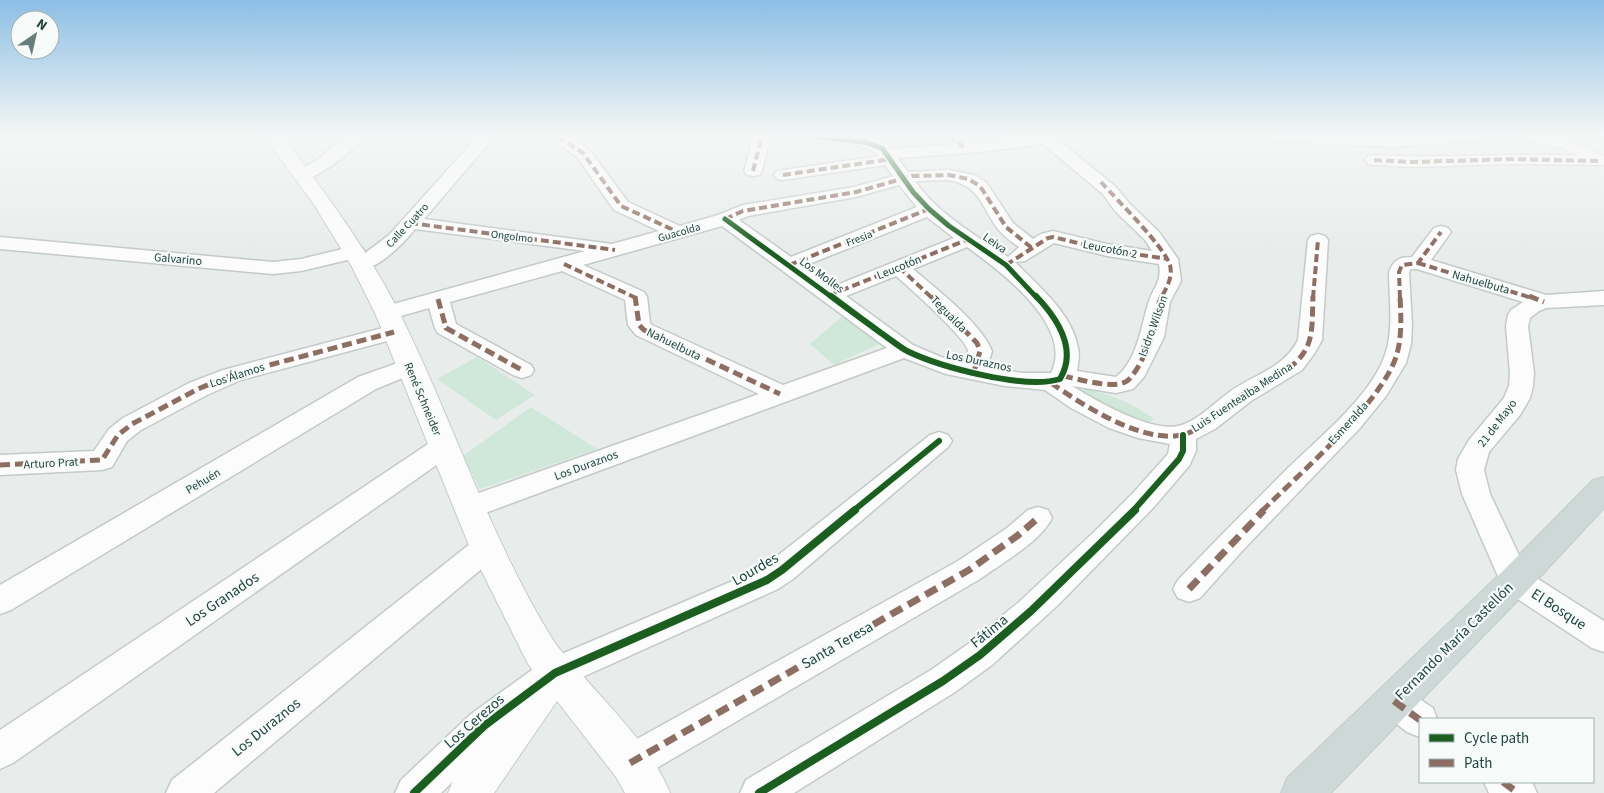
<svg xmlns="http://www.w3.org/2000/svg" width="1604" height="793" font-family="'Source Sans 3',sans-serif">
  <style>
    .green { fill: #cfe8da }
    .lines { fill: none; stroke-linecap: round; stroke-linejoin: round }
    .minor-casing { stroke: #c4cac8; stroke-width: 3 }
    .secondary-casing { stroke: #c3cbc9; stroke-width: 2 }
    .primary-casing { stroke: #c2ccca; stroke-width: 2 }
    .minor { fill: #fcfcfc; fill-rule: evenodd }
    .secondary { fill: #fcfcfc; fill-rule: evenodd }
    .primary { fill: #ced8d7; fill-rule: evenodd }
    .quiet-far2 { stroke: #8d6e63; stroke-width: 4; stroke-dasharray: 8 4; stroke-linecap: butt }
    .quiet-far1 { stroke: #8d6e63; stroke-width: 5; stroke-dasharray: 10 5; stroke-linecap: butt }
    .quiet { stroke: #8d6e63; stroke-width: 7; stroke-dasharray: 13 7; stroke-linecap: butt }
    .cycleway-far2-casing { stroke: #f6fbf9; stroke-width: 8 }
    .cycleway-far1-casing { stroke: #f6fbf9; stroke-width: 9 }
    .cycleway-casing { stroke: #f6fbf9; stroke-width: 11 }
    .cycleway-far2 { stroke: #1b5e20; stroke-width: 5 }
    .cycleway-far1 { stroke: #1b5e20; stroke-width: 6 }
    .cycleway { stroke: #1b5e20; stroke-width: 8 }
    .labels { text-anchor: middle; stroke-width: 4.5; stroke-linejoin: round; paint-order: stroke }
    .far-street-label { font-size: 11px; fill: #214440; stroke: #f6fbf9 }
    .street-label { font-size: 12px; fill: #214440; stroke: #f6fbf9 }
    .near-street-label { font-size: 15px; fill: #214440; stroke: #f6fbf9 }
  </style>
  <rect width="100%" height="100%" fill="#e8edeb"/>
  <path class="green" d="M947 137 952 143 897 148 893 138Z
    M845 314 881 343 834 365 810 344Z
    M477 357 535 395 496 420 437 379Z
    M1076 387C1105 392 1131 402 1154 419L1146 424 1093 403 1077 393Z
    M531 407 597 449 480 489 463 456Z"/>
  <g class="lines">
    <defs>
      <path id="minor" d="M346 136H364C354 150 315 183 298 179L295 175 298 171 317 160Z
        M478 136H495L424 219 612 244 659 231 614 210 577 157 552 139 550 136H568L589 149 628 202 680 226 718 215 743 205 854 187 893 176 885 165 783 180 777 179 774 175 777 171 783 170 879 156C870 143 826 143 810 141L804 139 802 136C823 136 878 131 891 149L981 142 1034 136H1053L1115 186 1129 203 1159 232 1178 259 1181 281 1170 302 1164 337 1144 377 1133 389 1116 393 1072 386C1095 400 1154 435 1182 425 1204 417 1221 395 1242 384 1263 372 1287 363 1298 340L1308 240 1311 236 1318 234 1325 236 1328 240 1322 340 1314 354 1302 370 1251 401 1215 429 1196 439V451L1189 466 1153 508 1058 605 992 665 955 692 794 793H740L746 780 931 670 968 644 1019 602 1095 531 1133 493 1168 454 1170 444 1138 438 1109 428 1071 408 1045 390 1005 386 946 374 904 358 469 519 459 516 455 508 459 500 759 394 636 335 628 325 625 300 562 271 450 302 456 324 531 365 534 370 531 375 522 378 513 375 438 333 435 328 429 308 387 320 379 318 376 313 379 308 585 251 415 229C403 244 374 274 355 269L352 265 360 257 301 271 273 274 0 249V237L273 262 301 259 355 246 362 248 365 252 364 254 389 235ZM1043 144 1103 194 1115 211 1145 240 1152 251 1107 244 1053 231 1041 234 1033 239 1013 223 986 182 974 175 949 170 908 172 899 160V158L981 152ZM949 180C982 187 980 206 998 229 1003 236 1012 242 1019 247L1008 257C975 235 938 214 915 181ZM899 185 917 207 791 257 739 220 748 216 856 197ZM927 217 954 238 832 287 804 266ZM722 226 887 348 783 385 652 325 650 323 647 297 644 292 583 265ZM1054 243 1107 256 1159 264C1162 283 1153 287 1148 304 1141 327 1137 361 1116 377L1077 371C1078 364 1080 355 1078 348 1072 313 1039 287 1015 262L1025 261ZM967 247C999 270 1075 326 1051 373H1022L987 367 992 351C981 323 936 289 913 269ZM896 276C908 286 968 340 968 351 968 354 966 359 965 362L941 357 913 345 846 296Z
        M754 136H770L762 171 759 175 753 176 747 175 744 171Z
        M1269 136H1483L1481 139 1475 141 1392 147 1277 141 1271 139Z
        M1515 136C1552 132 1572 138 1604 157V165L1512 164 1413 167 1374 165 1368 164 1365 160 1368 156 1374 155C1441 158 1509 154 1577 155 1554 143 1540 145 1517 139Z
        M1441 226 1448 228 1451 232 1431 260 1546 295 1604 291V305L1546 308 1539 311 1530 318 1528 326 1534 373 1533 386 1530 398 1520 415 1489 452 1484 470 1490 494 1527 572 1604 621V652L1592 648 1504 590 1462 494 1456 470 1458 459 1469 440 1504 398 1509 386 1510 373 1506 326 1508 315 1511 310 1523 302 1417 269H1411L1409 272 1412 324 1411 344 1406 363 1386 396 1360 428 1243 550 1200 598 1189 602 1178 598 1173 589 1178 580C1214 542 1250 506 1287 469 1318 439 1371 396 1385 355 1394 329 1389 299 1389 272 1394 260 1399 257 1412 257L1434 228Z
        M394 325 402 327 405 332 402 337 241 380 207 395 141 430 127 441 112 467 102 470 0 475V455L94 451 109 429 123 418 189 383 223 370Z
        M409 359 417 362 421 367 417 372 376 389 11 610 0 614V585L358 377Z
        M939 432 948 435 952 441 948 447 793 579 778 589 567 684 497 738 441 793H395L401 780 471 714 543 662 756 571 771 561 930 435Z
        M443 438 452 440 456 447 452 454 13 763 0 769V730L434 440Z
        M1038 507 1048 510 1052 518C1040 542 1002 563 980 579L643 776 630 781 617 776 611 763 617 750 958 561 1007 528 1028 510Z
        M486 536 497 540 501 548 497 556 214 793H166L172 780 475 540Z
        M1394 685 1406 690 1433 708 1437 719H1420V737L1407 732 1382 712 1377 701 1382 690Z
        M1484 782H1532L1537 793H1489Z"/>
      <path id="secondary" d="M264 136H282C325 192 367 249 399 312 453 420 489 537 553 640 560 651 570 660 578 670 610 708 651 746 670 793H625L616 777 557 701 494 793H448L454 778 534 672 528 664 470 548 375 313 351 265 313 203Z"/>
      <path id="primary" d="M1604 477V508L1527 591 1331 793H1281L1287 778 1503 571 1593 480Z"/>
    </defs>
    <use href="#minor" class="minor-casing"/>
    <use href="#secondary" class="secondary-casing"/>
    <use href="#primary" class="primary-casing"/>
    <use href="#minor" class="minor"/>
    <use href="#secondary" class="secondary"/>
    <use href="#primary" class="primary"/>
    <path class="quiet-far2" d="M558 136 583 153 621 206 678 232
      M948 136 956 139 964 148
      M1374 160 1413 162 1512 159 1599 161
      M753 171 762 136
      M783 175 891 159
      M1101 182C1117 200 1163 245 1170 265 1173 277 1167 287 1161 298
      M725 219 743 211 856 192 912 176 949 175 968 179 980 186 1006 227 1032 248
      M410 223 615 250
      M1418 263 1532 298
      M564 264 636 298
      M789 265 929 209
      M1006 265 1048 238 1053 237 1107 250 1168 259
      M899 267 932 298
      M830 295 969 239
      M1313 298 1318 240
      M1400 298 1399 272 1402 265 1418 263 1441 232"/>
    <path class="quiet-far1" d="M635 296 639 325 644 330 780 394
      M931 296 977 343 980 351 974 371
      M1529 296 1544 302
      M438 299 446 328 522 370
      M1063 376C1079 379 1114 390 1127 381 1136 375 1148 348 1152 338 1156 324 1155 309 1162 296
      M1051 383C1083 405 1135 439 1175 436 1201 434 1222 409 1242 395 1264 381 1293 373 1306 349 1314 334 1312 313 1313 296
      M0 465 102 460 118 435 132 424 198 389 232 375 394 332
      M1262 511C1299 474 1383 402 1397 354 1402 336 1401 315 1400 296"/>
    <path class="quiet" d="M1189 589 1264 510
      M1394 701 1420 720
      M630 763 969 570 1017 536 1038 518
      M1503 782 1518 793"/>
    <defs>
      <path id="cycleway-far2" d="M810 136 864 142 882 148 913 192 929 209 949 226 1006 265 1037 298
        M725 219 833 298"/>
      <path id="cycleway-far1" d="M831 296C848 309 865 321 881 333 890 339 898 346 907 351 940 367 1025 390 1060 379 1078 349 1057 318 1036 296
        M853 511 939 441
        M1133 511 1179 459 1183 451V435"/>
      <path id="cycleway" d="M414 793 484 726 555 673 767 580 782 570 855 510
        M759 793 943 681 980 655 1031 611 1135 510"/>
    </defs>
    <use href="#cycleway-far2" class="cycleway-far2-casing"/>
    <use href="#cycleway-far1" class="cycleway-far1-casing"/>
    <use href="#cycleway" class="cycleway-casing"/>
    <use href="#cycleway-far2" class="cycleway-far2"/>
    <use href="#cycleway-far1" class="cycleway-far1"/>
    <use href="#cycleway" class="cycleway"/>
  </g>
  <linearGradient id="sky" x2="0" y2="1"><stop stop-color="#8dbee5"/><stop offset="0.55" stop-color="#f5f7f6"/><stop offset="1" stop-color="#f5f7f6" stop-opacity="0"/></linearGradient>
  <rect width="1604" height="247" fill="url(#sky)"/>
  <g class="labels">
    <g class="far-street-label">
      <text transform="translate(407 225) rotate(-47)" y="4">Calle Cuatro</text>
      <text transform="translate(679 232) rotate(-16)" y="4">Guacolda</text>
      <text transform="translate(512 236) rotate(7)" y="4">Ongolmo</text>
      <text transform="translate(859 238) rotate(-21)" y="4">Fresia</text>
    </g>
    <g class="street-label">
      <text transform="translate(995 243) rotate(35)" y="4">Leiva</text>
      <text transform="translate(1110 249) rotate(11)" y="4">Leucotón 2</text>
      <text transform="translate(178 259) rotate(5)" y="4">Galvarino</text>
      <text transform="translate(899 267) rotate(-22)" y="4">Leucotón</text>
      <text transform="translate(822 275) rotate(36)" y="4">Los Molles</text>
      <text transform="translate(1481 282) rotate(16)" y="4">Nahuelbuta</text>
      <text transform="translate(949 314) rotate(45)" y="4">Tegualda</text>
      <text transform="translate(1153 326) rotate(-70)" y="4">Isidro Wilson</text>
      <text transform="translate(674 344) rotate(26)" y="4">Nahuelbuta</text>
      <text transform="translate(979 361) rotate(12)" y="4">Los Duraznos</text>
      <text transform="translate(237 375) rotate(-18)" y="4">Los Álamos</text>
      <text transform="translate(1242 397) rotate(-33)" y="4">Luis Fuentealba Medina</text>
      <text transform="translate(423 399) rotate(67)" y="4">René Schneider</text>
      <text transform="translate(1348 423) rotate(-48)" y="4">Esmeralda</text>
      <text transform="translate(1497 423) rotate(-53)" y="4">21 de Mayo</text>
      <text transform="translate(51 463) rotate(-3)" y="4">Arturo Prat</text>
      <text transform="translate(586 465) rotate(-20)" y="4">Los Duraznos</text>
      <text transform="translate(203 481) rotate(-31)" y="4">Pehuén</text>
    </g>
    <g class="near-street-label">
      <text transform="translate(755 569) rotate(-30)" y="5">Lourdes</text>
      <text transform="translate(222 599) rotate(-34)" y="5">Los Granados</text>
      <text transform="translate(1559 609) rotate(33)" y="5">El Bosque</text>
      <text transform="translate(989 631) rotate(-39)" y="5">Fátima</text>
      <text transform="translate(1454 641) rotate(-45)" y="5">Fernando María Castellón</text>
      <text transform="translate(837 645) rotate(-30)" y="5">Santa Teresa</text>
      <text transform="translate(474 721) rotate(-41)" y="5">Los Cerezos</text>
      <text transform="translate(266 727) rotate(-39)" y="5">Los Duraznos</text>
    </g>
  </g>
  <rect x="1419" y="718" width="175" height="65" fill="#f6fbf9" stroke="#a1b2af"/>
  <rect x="1429" y="734" width="25" height="8" fill="#1b5e20" stroke="#a1b2af"/>
  <text x="1464" y="743" font-size="15" fill="#214440">Cycle path</text>
  <rect x="1429" y="759" width="25" height="8" fill="#8d6e63" stroke="#a1b2af"/>
  <text x="1464" y="768" font-size="15" fill="#214440">Path</text>
  <g transform="translate(35 35) rotate(34)"><circle r="24" fill="#f6fbf9" stroke="#a1b2af"/>
  <path d="M0-4L9 19L0 12L-9 19Z" fill="#677f7c"/>
  <text y="-8" font-size="14" font-weight="bold" text-anchor="middle" fill="#214440">N</text>
  </g>
</svg>
